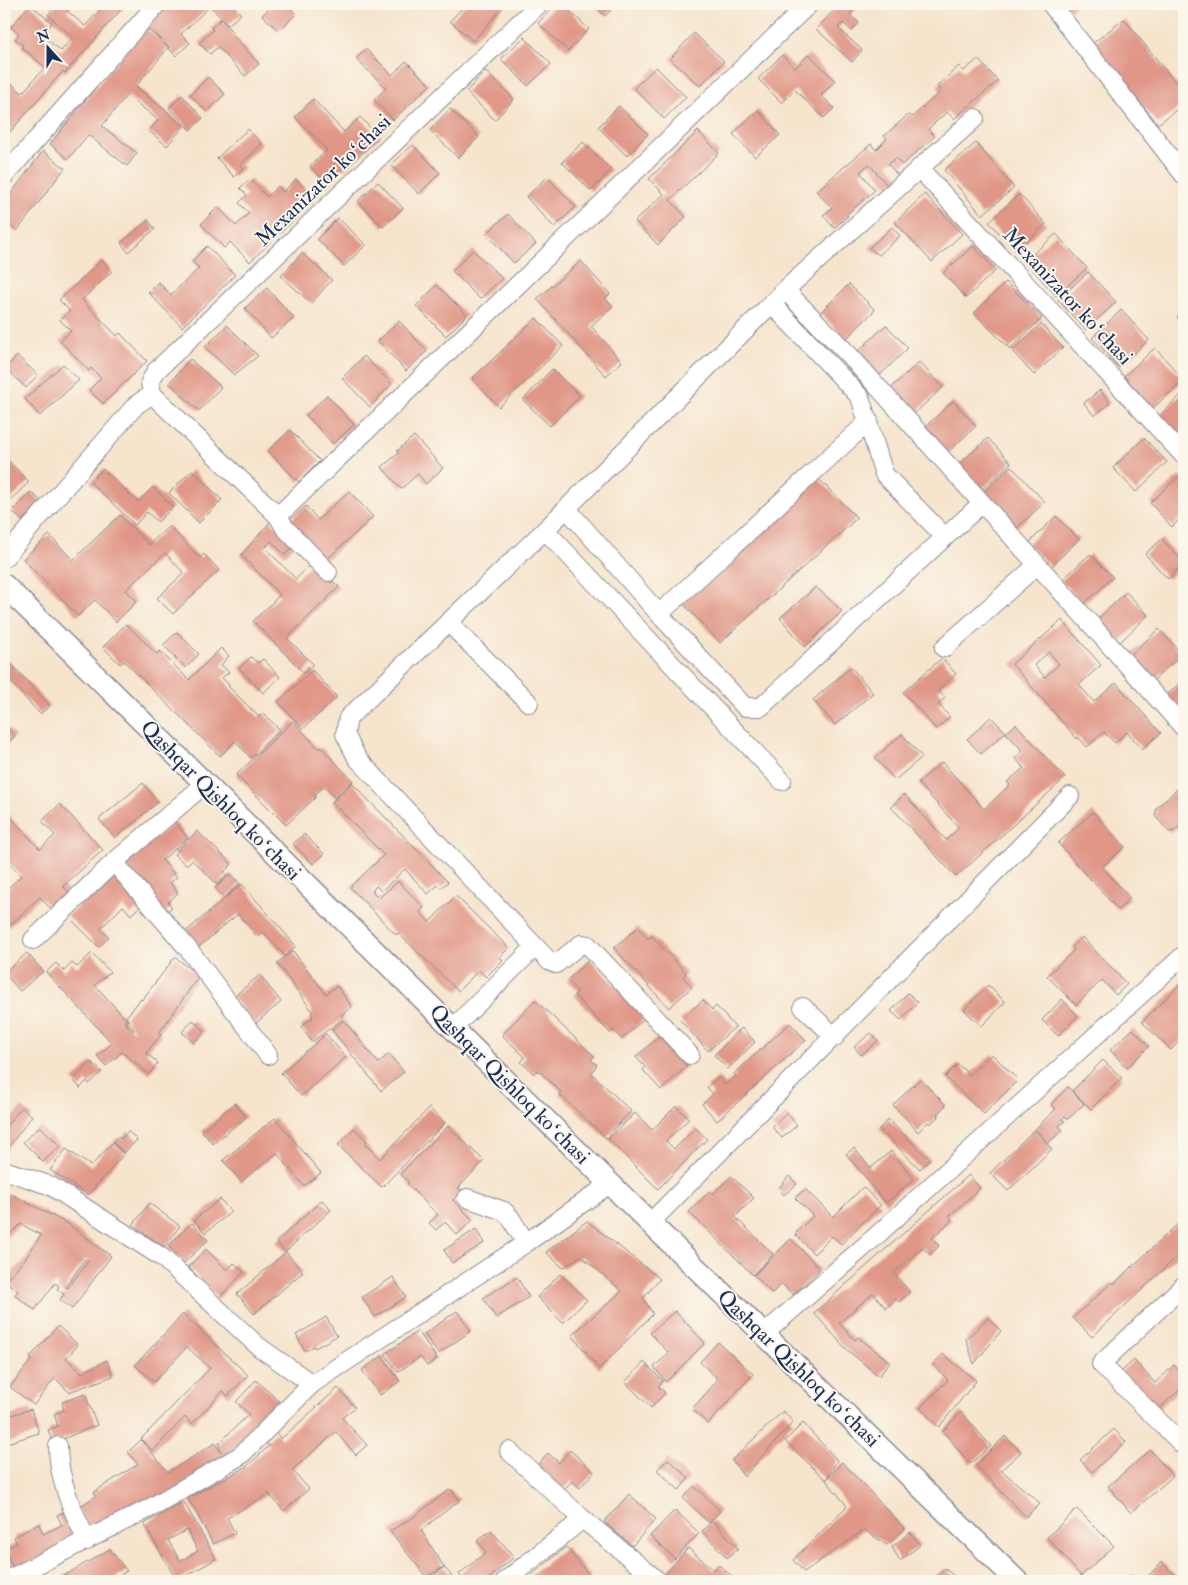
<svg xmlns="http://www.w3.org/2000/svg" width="1188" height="1585" font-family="'IM FELL Double Pica',serif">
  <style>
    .building { fill: #e09787; fill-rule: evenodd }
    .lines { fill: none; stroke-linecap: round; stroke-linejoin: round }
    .minor-casing { stroke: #888a95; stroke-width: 20 }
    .major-casing { stroke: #888a95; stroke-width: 24 }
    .minor { stroke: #fff; stroke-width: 18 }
    .major { stroke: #fff; stroke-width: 21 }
    .labels { text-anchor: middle; stroke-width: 4; stroke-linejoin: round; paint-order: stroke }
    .street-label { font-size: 21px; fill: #1b2f5e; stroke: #fbf7ec }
  </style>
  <rect width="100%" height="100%" fill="#fbf7ec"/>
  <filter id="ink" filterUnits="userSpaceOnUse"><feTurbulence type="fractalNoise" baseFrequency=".02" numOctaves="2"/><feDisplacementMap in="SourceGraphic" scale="10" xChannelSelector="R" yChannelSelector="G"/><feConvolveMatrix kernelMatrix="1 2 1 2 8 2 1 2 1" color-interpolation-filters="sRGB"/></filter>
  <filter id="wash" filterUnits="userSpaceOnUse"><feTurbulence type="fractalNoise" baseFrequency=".0096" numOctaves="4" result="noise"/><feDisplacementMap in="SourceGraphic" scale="20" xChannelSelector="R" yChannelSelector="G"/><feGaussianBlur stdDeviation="1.12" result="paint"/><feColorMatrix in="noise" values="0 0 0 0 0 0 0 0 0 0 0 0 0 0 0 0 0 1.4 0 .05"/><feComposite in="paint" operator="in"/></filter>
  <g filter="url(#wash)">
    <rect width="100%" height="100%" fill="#f6e4cc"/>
    <g id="blocks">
      <path class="building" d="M30 4 52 23 42 35 61 51 73 37 48 15 57 4H74L67 11 85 26 100 10 92 4H126L65 73 63 71 4 139V77L22 93 45 67 21 47 23 45 15 39 19 34 11 27Z
        M168 4H231L241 14 228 25 210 6 181 34 190 43 176 56 146 24Z
        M274 4H286L296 14 279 31 262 15Z
        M466 4H506L473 41 450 21Z
        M556 4H562L589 29 568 51 538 23Z
        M593 4H617L605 16Z
        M840 4H856L858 6 850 15 859 23 852 31 843 23 838 28 862 50 852 62 816 29Z
        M1059 4H1078L1067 13Z
        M221 19 233 33 232 34 259 64 245 76 218 47 210 54 199 43 213 30 211 28Z
        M1124 19 1184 93V104L1158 124 1092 44Z
        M145 27 169 47 136 86 184 126 167 146 149 131 158 120 127 95 102 126 137 153 127 166 88 135 68 159 50 144Z
        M694 33 724 61 700 86 670 59Z
        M524 37 551 64 528 86 501 59Z
        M366 49 392 75 406 61 430 85 393 120 374 100 386 88 356 59Z
        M809 54 835 81 821 95 834 108 824 118 795 90 782 103 758 79 782 55 795 68Z
        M978 59 998 81 954 119 947 112 939 119 928 129 935 136 902 165 896 158 888 164 900 178 889 187 869 164 860 172 875 190 846 215 848 216 834 228 823 215 832 208 816 191 871 144 876 150 887 139 884 136 909 114 912 117 941 91 937 86 959 66 964 71Z
        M656 67 686 97 664 119 634 88Z
        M485 71 514 99 495 120 466 92Z
        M208 77 225 94 207 112 190 95Z
        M182 95 203 118 190 130 169 108Z
        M313 99 344 132 360 117 379 137 345 169 343 168 327 184 310 166 327 150 295 117Z
        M619 106 648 134 627 156 598 127Z
        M450 109 479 137 458 158 430 130Z
        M758 110 780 135 755 157 733 134Z
        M248 129 262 144 240 165 244 168 234 177 217 158Z
        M698 131 719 153 670 200 686 217 658 245 635 221 664 194 649 179Z
        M583 142 611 170 591 191 562 162Z
        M976 143 1014 188 982 215 944 170Z
        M413 145 440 173 419 194 391 165Z
        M43 151 65 168 17 231 4 221V203Z
        M547 177 576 207 554 227 526 197Z
        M250 179 267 197 278 186 283 192 296 179 315 199 250 262 230 242 224 248 201 224 218 207 236 226 249 213 239 203 247 195 240 188Z
        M378 182 403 208 383 227 358 201Z
        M925 194 962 234 932 262 895 222Z
        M1019 194 1046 224 1016 251 989 222Z
        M508 214 536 244 514 263 486 234Z
        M338 218 366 245 344 266 317 239Z
        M148 220 155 229 128 252 121 243Z
        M892 227 900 236 879 255 869 248Z
        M1056 234 1087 268 1056 296 1025 261Z
        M4 236 10 241 4 250Z
        M207 246 235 275 182 327 148 292 158 282 171 295 199 268 192 261Z
        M973 246 996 270 966 298 943 273Z
        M473 250 502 278 480 299 452 271Z
        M4 253 8 257 4 264Z
        M302 253 332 280 311 303 281 276Z
        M102 260 112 271 82 300 117 336 120 333 147 361 103 404 89 390 101 378 91 368 89 371 60 341 71 331 60 320 70 311 59 300Z
        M581 261 610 294 605 298 613 306 591 326 622 362 606 376 537 299Z
        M1088 272 1116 302 1086 330 1058 300Z
        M1006 282 1042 318 1010 349 974 313Z
        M849 284 875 310 846 339 820 313Z
        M437 285 467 315 446 336 416 306Z
        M267 288 294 318 271 338 245 308Z
        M1121 310 1149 340 1119 367 1092 338Z
        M1184 310V325L1177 317Z
        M536 318 563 346 499 407 472 379Z
        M399 321 427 351 406 371 378 341Z
        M1041 324 1063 348 1034 375 1012 351Z
        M227 325 258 356 234 375 205 347Z
        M886 325 908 348 878 377 855 354Z
        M1155 348 1184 380 1153 408 1124 376Z
        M17 356 38 375 26 388 6 368Z
        M364 356 392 384 370 407 342 378Z
        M190 359 221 387 199 411 169 383Z
        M919 362 943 387 914 414 890 389Z
        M63 364 79 380 40 416 25 399Z
        M552 369 580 396 550 426 523 400Z
        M1100 390 1110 403 1094 416 1084 403Z
        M1184 392V442L1159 416Z
        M327 395 354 425 333 444 306 415Z
        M953 401 976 426 947 453 924 428Z
        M290 430 320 461 299 482 268 451Z
        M414 436 443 468 426 484 418 474 401 489 382 467 399 453 397 451Z
        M988 438 1011 463 981 490 958 465Z
        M1144 438 1167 462 1136 492 1113 468Z
        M4 456 29 482 5 505 4 504Z
        M1011 466 1045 502 1017 528 983 492Z
        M103 469 138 502 153 487 173 507 158 522 147 512 135 525 90 482Z
        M192 470 222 500 199 523 169 493Z
        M814 474 857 518 720 643 679 599Z
        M1179 476 1184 482V515L1172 527 1150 503Z
        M349 491 373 517 323 563 286 524 306 506 318 520Z
        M31 492 41 501 22 521 12 511Z
        M120 515 149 545 169 526 200 558 204 554 219 570 173 614 157 598 184 573 165 553 126 590 137 601 116 622 95 600 78 616 23 559 49 535 73 560Z
        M1056 516 1079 539 1051 567 1028 544Z
        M271 521 294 545 285 555 271 541 265 548 296 579 312 563 331 583 333 581 339 587 287 638 313 664 304 673 253 621 280 595 241 555Z
        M1162 539 1184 563 1168 579 1145 554Z
        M1090 554 1113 577 1084 604 1061 581Z
        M816 587 842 611 805 647 780 618Z
        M1126 592 1148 615 1118 644 1096 621Z
        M1062 620 1101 665 1079 685 1094 702 1116 683 1161 733 1142 749 1127 732 1115 743 1104 732 1087 747 1078 737 1077 739 1012 664ZM1049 652 1059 664 1045 677 1034 665Z
        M126 624 157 654 160 651 189 680 221 648 229 656 221 665 229 672 222 678 229 685 228 686 259 717 263 713 280 730 251 758 235 741 220 756 124 661 120 664 103 647Z
        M1159 629 1182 654 1152 682 1129 656Z
        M177 632 199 654 186 668 163 645Z
        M4 656 50 706 40 714 5 676 4 677Z
        M251 657 258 663 263 659 280 677 263 693 239 668Z
        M942 658 956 674 938 690 945 698 938 704 950 717 936 729 903 692Z
        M851 667 873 693 835 725 813 700Z
        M312 670 337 697 303 729 278 702Z
        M1184 679V718L1165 697Z
        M991 717 1006 732 981 754 967 739Z
        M293 721 319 749 321 747 353 781 335 798 324 786 314 796 316 797 286 825 236 775Z
        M4 724 15 736 4 747Z
        M1016 724 1065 778 956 877 891 807 904 794 946 840 959 828 918 783 942 762 984 809 1010 785 1007 782 1024 768 1015 758 1023 751 1006 733Z
        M902 734 922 757 895 780 875 758Z
        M143 783 158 802 115 838 99 819Z
        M352 783 448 882 441 888 438 885 428 894 405 869 381 891 376 886 372 891 379 898 398 881 424 908 420 912 429 922 456 896 509 948 500 957 503 960 486 977 479 970 458 991 398 933 396 935 350 887 384 855 332 802Z
        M1184 783V822L1174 831 1169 832 1155 816 1157 807Z
        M60 804 103 850 63 886 69 892 51 909 40 897 4 931V892L21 876 4 858V810L40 849 55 835 42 821Z
        M1093 812 1125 847 1102 867 1130 898 1118 910 1058 843Z
        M175 822 188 838 162 860 177 877 170 883 178 893 168 902 172 907 165 913 124 864Z
        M197 831 232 864 224 872 227 875 218 885 192 860 186 865 174 854Z
        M304 834 324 854 313 864 293 844Z
        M112 873 143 903 131 915 123 906 100 929 109 937 99 947 68 916Z
        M231 874 240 884 224 898 215 888Z
        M242 884 296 946 285 956 263 932 257 936 238 914 195 950 182 935Z
        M638 927 648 939 652 936 686 973 683 977 692 987 669 1008 614 948Z
        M1082 937 1127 984 1116 995 1102 980 1076 1005 1047 976 1074 950 1072 947Z
        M293 951 326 994 337 986 352 1007 341 1015 344 1018 312 1042 301 1027 313 1017 311 1013 313 1012 277 963Z
        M27 953 43 971 20 991 4 973Z
        M92 953 110 972 95 985 124 1017 126 1020 124 1022 133 1031 134 1029 126 1022 128 1020 126 1017 141 999 142 1000 175 957 199 976 159 1033 161 1035 146 1053 158 1063 149 1074 122 1052 106 1066 97 1056 112 1043 46 972 56 963 64 971 72 963 77 967Z
        M590 959 645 1018 622 1039 613 1030 610 1033 574 995 578 992 567 980Z
        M260 975 281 1002 255 1024 233 997Z
        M1184 980V1036L1171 1050 1142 1022Z
        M988 985 1005 1002 982 1026 964 1010Z
        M908 993 918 1002 901 1020 891 1011Z
        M1062 999 1078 1016 1058 1036 1042 1020Z
        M535 1000 594 1056 591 1060 597 1065 591 1073 631 1111 606 1138 559 1094 561 1092 538 1070 534 1074 521 1062 525 1057 502 1035Z
        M703 1000 712 1010 716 1006 735 1027 708 1051 680 1020Z
        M193 1020 205 1031 194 1043 182 1032Z
        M344 1020 378 1063 389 1054 404 1072 381 1091 332 1030Z
        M790 1023 806 1040 717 1121 702 1104 713 1094 707 1087 718 1077 725 1085 736 1076 734 1074Z
        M742 1028 755 1042 728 1069 714 1055Z
        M1133 1029 1149 1046 1127 1068 1110 1050Z
        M871 1033 878 1041 861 1055 854 1047Z
        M326 1034 346 1057 301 1096 281 1073Z
        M659 1036 687 1066 661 1090 643 1070 645 1067 636 1057Z
        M992 1054 1018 1080 984 1114 945 1077 958 1064 969 1075Z
        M1103 1060 1122 1078 1091 1109 1072 1091Z
        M91 1062 102 1072 89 1084 87 1081 80 1088 73 1080Z
        M920 1079 946 1105 937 1114 939 1116 930 1124 928 1122 918 1132 893 1105Z
        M1068 1087 1084 1104 1068 1119 1065 1116 1062 1119 1065 1121 1059 1126 1063 1130 1048 1143 1035 1129 1056 1109 1051 1104Z
        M235 1103 246 1117 213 1144 202 1131Z
        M676 1106 689 1119 666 1141 674 1149 696 1128 707 1139 658 1189 608 1139 635 1113 652 1130Z
        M22 1107 32 1116 4 1153V1128Z
        M429 1108 445 1123 382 1187 338 1145 354 1128 367 1141 365 1144 380 1159Z
        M787 1113 797 1125 782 1138 772 1127Z
        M275 1118 321 1173 304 1186 277 1153 241 1182 223 1160Z
        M888 1119 930 1160 920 1169 879 1129Z
        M40 1126 60 1146 43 1162 23 1142Z
        M448 1126 484 1161 458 1188 462 1191 453 1200 473 1220 457 1235 445 1222 436 1230 429 1223 438 1215 407 1184 409 1182 400 1174Z
        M1034 1130 1052 1149 1008 1191 990 1173Z
        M128 1131 137 1140 124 1153 113 1142 119 1137 121 1139Z
        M112 1143 124 1154 88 1195 50 1170 66 1149 91 1166Z
        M854 1148 871 1168 891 1151 914 1179 886 1203 846 1154Z
        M969 1175 980 1188 949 1216 952 1220 932 1238 939 1246 930 1255 923 1247 894 1273 910 1292 899 1302 896 1299 886 1308 873 1293 839 1323 855 1340 858 1337 890 1362 879 1376 847 1350 814 1313Z
        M731 1176 754 1198 735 1217 773 1254 753 1275 689 1212 710 1191 713 1194Z
        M789 1176 797 1184 784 1195 778 1189Z
        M863 1187 881 1205 841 1244 832 1236 814 1254 795 1234 813 1216 795 1198 805 1189 833 1217Z
        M4 1193 10 1196 11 1194 68 1224 111 1256 72 1309 60 1300 64 1294 57 1289 59 1286 55 1283 35 1310 15 1295 18 1291 5 1281 25 1259 41 1235 21 1224 4 1240ZM85 1259 88 1261 68 1288 66 1287Z
        M220 1199 231 1212 205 1233 194 1220Z
        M322 1200 331 1210 285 1252 276 1242Z
        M149 1203 180 1226 164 1247 133 1225Z
        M1184 1218V1250L1092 1337 1073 1318 1112 1282 1114 1284Z
        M587 1221 660 1279 643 1298 653 1314 599 1369 572 1335 622 1291 581 1256 563 1268 546 1252Z
        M192 1223 208 1240 184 1263 168 1246Z
        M476 1229 484 1243 452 1263 444 1250Z
        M791 1239 820 1269 793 1295 782 1284 772 1293 754 1275Z
        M206 1249 227 1270 234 1263 244 1272 219 1298 188 1267Z
        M286 1252 303 1272 254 1314 237 1294Z
        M560 1274 587 1300 563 1323 537 1297Z
        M393 1277 406 1297 375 1317 362 1297Z
        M517 1277 529 1297 496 1318 483 1298Z
        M457 1311 471 1331 438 1354 424 1334Z
        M675 1311 705 1343 666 1382 654 1367 669 1353 650 1333Z
        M183 1314 248 1375 228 1396 223 1391 192 1424 185 1417 153 1451 141 1439 210 1368 187 1347 154 1382 135 1365Z
        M326 1317 337 1336 315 1348 314 1346 305 1351 296 1335Z
        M988 1318 1001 1331 974 1364 966 1339Z
        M58 1326 78 1345 66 1358 82 1373 107 1360 113 1376 69 1392 55 1378 34 1405 10 1387 32 1359 30 1357Z
        M418 1331 437 1359 427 1366 420 1357 398 1372 385 1354Z
        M718 1342 753 1374 708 1424 692 1409 716 1382V1377L700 1362Z
        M943 1354 976 1381 939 1427 920 1408 948 1380 933 1364Z
        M382 1356 400 1381 380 1395 362 1370Z
        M1134 1360 1155 1383 1174 1365 1184 1376V1386L1155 1412 1120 1373Z
        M644 1362 663 1381 658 1386 665 1393 651 1408 625 1382Z
        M256 1380 285 1407 265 1429 164 1497 93 1533 77 1508 96 1496 94 1492 138 1464 128 1452 141 1440 168 1472 215 1443 221 1452 219 1443 249 1414 236 1402Z
        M338 1388 355 1407 342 1418 367 1445 356 1455 336 1432 292 1470 309 1489 284 1511 269 1494 227 1518 235 1533 213 1544 188 1498 246 1467 269 1446 266 1442 276 1433 281 1439Z
        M85 1394 97 1425 53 1443 48 1430 58 1426 54 1414 64 1410 62 1402Z
        M31 1409 39 1433 4 1444V1414L8 1412 9 1416Z
        M783 1411 793 1422 744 1477 732 1460Z
        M961 1412 991 1446 970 1464 943 1431Z
        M803 1423 837 1460 826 1480 842 1462 905 1529 887 1545 864 1530 804 1572 793 1560 847 1506 826 1480 785 1441Z
        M1114 1429 1126 1442 1092 1472 1080 1460Z
        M1005 1436 1021 1452 1001 1470 1040 1503 1026 1517 976 1465Z
        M570 1450 594 1472 580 1488 572 1481 561 1492 535 1468 548 1453 559 1463Z
        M1150 1450 1173 1476 1131 1513 1108 1486Z
        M668 1459 689 1478 679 1490 657 1470Z
        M694 1486 720 1511 709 1523 683 1498Z
        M450 1489 460 1500 421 1530 444 1567 426 1577 390 1531 412 1518Z
        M629 1494 656 1519 632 1546 604 1522Z
        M184 1502 216 1559 177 1581 144 1524ZM187 1530 198 1551 180 1561 168 1540Z
        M1077 1509 1114 1546 1081 1576 1047 1537Z
        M68 1510 82 1539 15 1572 4 1549 17 1543 14 1537 39 1524 43 1534 62 1525 57 1515Z
        M675 1510 699 1533 675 1559 650 1536Z
        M713 1521 738 1548 727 1558 702 1531Z
        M491 1530 514 1557 486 1581H464L459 1574 486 1552 477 1541Z
        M910 1532 920 1545 900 1561 892 1547Z
        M566 1547 591 1577 586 1581H524Z
        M688 1548 714 1570 719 1565 737 1581H675L666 1573Z
        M110 1549 127 1571 109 1581H55Z
        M1162 1562 1181 1581H1143Z
        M444 1567 456 1581H429L428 1580Z
        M945 1568 959 1581H931Z
        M1132 1575 1139 1581H1125Z"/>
    </g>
  </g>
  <g filter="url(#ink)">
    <use href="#blocks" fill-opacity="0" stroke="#888a95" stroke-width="1"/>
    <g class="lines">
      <defs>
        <path id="minor" d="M1051 4 1184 175
          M975 118 785 290 850 356 1184 728
          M919 168 1184 456
          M4 176 157 4
          M771 303 860 397 884 474 945 537
          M152 394 150 382 156 371 539 4
          M567 509 659 614 745 707H761L981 504
          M278 516 285 528 328 572
          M545 530 782 781
          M4 558 136 405 152 394 278 516 809 4
          M659 614 869 421
          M448 622 529 703
          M944 648 1037 565
          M114 862 205 784
          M33 940 114 862 189 950 268 1055
          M803 1007 835 1037
          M453 1028 535 947
          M690 1055 588 945 581 944 556 964 549 961 357 758 345 734 348 718 545 530 785 290
          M4 1170 51 1186 163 1258 259 1347 312 1384
          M467 1198 504 1211 510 1217 526 1243
          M650 1223 1070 796
          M1184 1285 1101 1364 1184 1446
          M764 1334 875 1237 1184 955
          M58 1446C58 1480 73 1511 87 1541
          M509 1451 583 1519 658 1581
          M5 1581 148 1509 241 1455 312 1384 526 1243 611 1183
          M505 1581 583 1519"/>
        <path id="major" d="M4 585 650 1223 1017 1581"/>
      </defs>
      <use href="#minor" class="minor-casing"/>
      <use href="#major" class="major-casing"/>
      <use href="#minor" class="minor"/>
      <use href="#major" class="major"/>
    </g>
  </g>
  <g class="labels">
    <g class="street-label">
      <text transform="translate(323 180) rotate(-44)" y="7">Mexanizator koʻchasi</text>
      <text transform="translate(1068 296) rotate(47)" y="7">Mexanizator koʻchasi</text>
      <text transform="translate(221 800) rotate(45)" y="7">Qashqar Qishloq koʻchasi</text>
      <text transform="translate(510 1084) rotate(45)" y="7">Qashqar Qishloq koʻchasi</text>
      <text transform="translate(799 1368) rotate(44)" y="7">Qashqar Qishloq koʻchasi</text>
    </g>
  </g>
  <rect width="1188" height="1585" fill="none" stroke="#fbf7ec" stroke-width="20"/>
  <g transform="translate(48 48) rotate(339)" stroke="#fbf7ec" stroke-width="4" paint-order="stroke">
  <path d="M0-4L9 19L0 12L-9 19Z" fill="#1b2f5e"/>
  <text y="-8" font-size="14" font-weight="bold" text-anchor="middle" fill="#1b2f5e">N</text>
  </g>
</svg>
